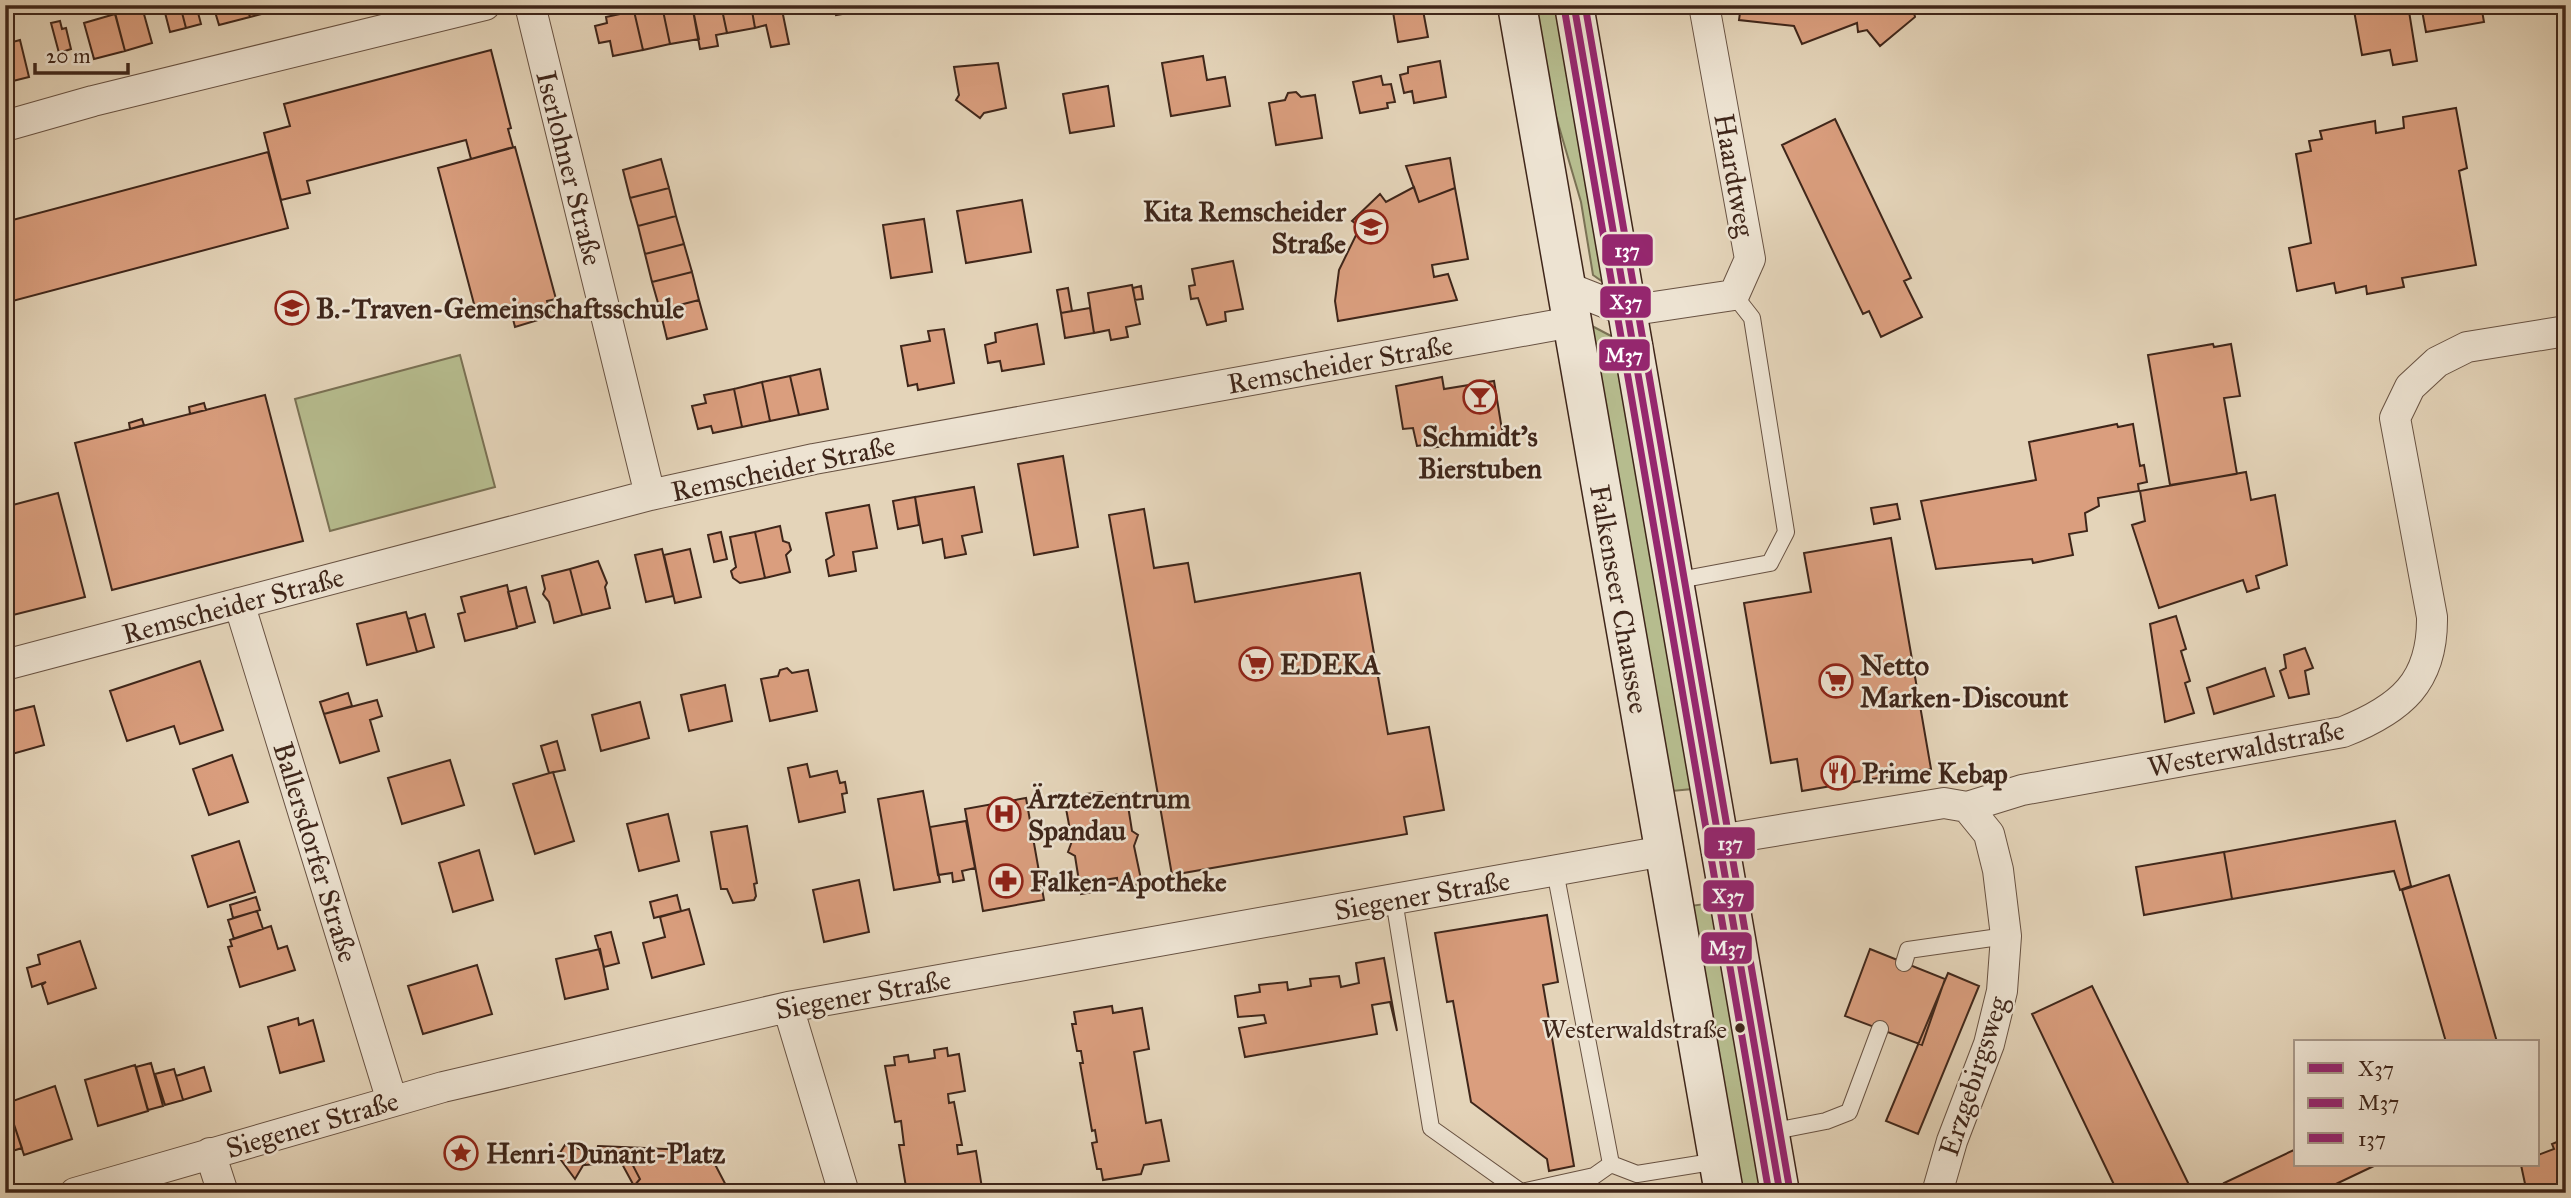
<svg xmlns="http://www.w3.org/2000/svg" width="2571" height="1198" font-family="'IM FELL Great Primer',serif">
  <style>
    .green { fill: #b6bc8e; stroke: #7a7154; stroke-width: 2 }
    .building { fill: #da9e7e; stroke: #3f261a; stroke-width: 2 }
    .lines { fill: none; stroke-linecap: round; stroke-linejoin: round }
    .lane-casing { stroke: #685242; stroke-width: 18 }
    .street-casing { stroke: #685242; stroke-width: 32 }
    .secondary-casing { stroke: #3f261a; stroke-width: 41 }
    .lane { stroke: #ede3d2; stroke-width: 16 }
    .street { stroke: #ede3d2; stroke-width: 30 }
    .secondary { stroke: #ede3d2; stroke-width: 38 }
    .bus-1-casing { stroke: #ede3d2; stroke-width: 12 }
    .bus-2-casing { stroke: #ede3d2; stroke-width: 12 }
    .bus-3-casing { stroke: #ede3d2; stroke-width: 12 }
    .bus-1 { stroke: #95276e; stroke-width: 7 }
    .bus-2 { stroke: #95276e; stroke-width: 7 }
    .bus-3 { stroke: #95276e; stroke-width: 7 }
    .bus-dot { fill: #3f261a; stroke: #ede3d2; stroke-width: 2.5 }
    .labels { text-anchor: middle; stroke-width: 5; stroke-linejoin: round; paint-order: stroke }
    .bus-label { font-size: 26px; fill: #3f261a; stroke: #ede3d2; text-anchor: end }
    .street-label { font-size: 28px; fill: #3f261a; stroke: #ede3d2 }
    .poi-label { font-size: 28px; font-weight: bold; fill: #3f261a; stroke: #ede3d2; text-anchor: start }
    .line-badge { stroke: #ede3d2; stroke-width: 2.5 }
    .badge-label { font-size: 19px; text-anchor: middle; font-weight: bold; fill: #fff }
  </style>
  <rect width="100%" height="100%" fill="#e4d4b9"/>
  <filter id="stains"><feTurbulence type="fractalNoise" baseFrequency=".00286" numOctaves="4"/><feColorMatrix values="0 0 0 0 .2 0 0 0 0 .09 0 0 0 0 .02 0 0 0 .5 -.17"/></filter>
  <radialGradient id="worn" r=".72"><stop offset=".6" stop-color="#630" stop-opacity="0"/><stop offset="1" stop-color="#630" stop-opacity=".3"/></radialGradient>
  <path class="green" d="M1533 5H1557L1603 282 1593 275 1581 202 1548 89Z
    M1592 326 1613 337 1692 789 1672 791Z
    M460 355 495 487 330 531 295 399Z
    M1712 903 1762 1193H1740L1690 906Z"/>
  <path class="building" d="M113 5H125L127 11 142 7 152 43 125 51Z
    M163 5H180L186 28 170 32Z
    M180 5H196L201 24 186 28Z
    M213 5H246L250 17 219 25Z
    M246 5H276L277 10 250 17Z
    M692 5H721L727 33 716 35 718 46 700 49Z
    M692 5 699 39 670 44 662 6Z
    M721 5H751L755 28 727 33Z
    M751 5H781L789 44 771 47 766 25 755 28Z
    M817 5H887L888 6 836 15 834 8 818 11Z
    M942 5H974L943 10Z
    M1044 5H1070L1045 10Z
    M1422 5 1428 37 1398 42 1392 6Z
    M1741 5H1912L1915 17 1880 46 1867 30 1858 32 1857 23 1802 44 1794 26 1739 20Z
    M1912 5H1997L1957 12 1956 6 1913 12Z
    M2353 5H2408L2417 61 2393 65 2390 50 2362 55Z
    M2421 5H2481L2484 22 2426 32Z
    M662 6 670 44 643 50 634 11Z
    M634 11 643 50 613 56 610 41 599 43 595 26 607 23 606 17Z
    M115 14 125 51 94 59 84 23Z
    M60 21 62 29 66 28 71 49 59 53 51 23Z
    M20 40 29 77 5 83V44Z
    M491 50 511 128 508 129 513 147 471 159 466 140 307 181 310 193 281 200 264 133 290 126 284 104Z
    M1203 56 1207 80 1225 77 1230 106 1171 116 1162 63Z
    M1440 61 1446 97 1414 103 1412 91 1404 93 1400 75 1408 73V67Z
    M998 63 1006 108 984 113 980 118 956 100 959 95 954 67Z
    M1381 76 1383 85 1391 84 1395 102 1387 103 1388 108 1360 113 1353 82Z
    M1108 86 1114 126 1070 133 1063 94Z
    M1296 92 1301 97 1315 95 1322 138 1276 145 1269 103 1285 100 1288 93Z
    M2456 108 2467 168 2459 171 2476 265 2402 278 2404 287 2367 294 2366 286 2336 293 2334 283 2297 291 2289 248 2311 243 2296 154 2311 151 2309 141 2322 139 2320 131 2375 121 2376 133 2404 128 2403 117Z
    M1835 119 1911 278 1904 281 1922 317 1881 337 1869 311 1863 314 1782 145Z
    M515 147 556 299 547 301 551 316 515 327 511 311 478 319 438 168Z
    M268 152 288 228 5 303V222Z
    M1450 158 1455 188 1419 202 1406 166Z
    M661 159 669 188 630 198 623 170Z
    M1414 187 1419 202 1455 188 1468 259 1432 265 1434 277 1448 274 1457 300 1338 321 1335 301 1339 270 1360 227 1352 221 1380 194 1386 202Z
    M669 188 676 216 638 226 630 198Z
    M1022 200 1031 252 966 263 957 211Z
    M676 216 684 244 645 254 638 226Z
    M924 219 932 272 891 278 883 225Z
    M684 244 692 272 652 282 645 254Z
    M1233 261 1243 309 1225 312 1226 321 1207 325 1198 298 1191 299 1189 286 1195 285 1192 269Z
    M692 272 699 300 660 310 652 282Z
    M1132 285 1140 324 1126 327 1128 337 1111 340 1109 330 1094 333 1088 293Z
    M1141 286 1143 299 1135 300 1133 288Z
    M1068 288 1072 311 1061 313 1057 290Z
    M699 300 707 329 667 339 660 310Z
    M1090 308 1094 333 1065 338 1061 313Z
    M1037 324 1044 364 1002 371 1000 361 988 363 985 345 996 342 995 333Z
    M944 329 954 383 918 390 917 384 908 386 901 346 930 341 928 331Z
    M2213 344 2214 347 2231 344 2240 396 2224 398 2237 474 2170 485 2148 355Z
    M820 369 828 409 799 415 790 376Z
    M790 376 799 415 770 421 762 382Z
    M1442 377 1444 389 1494 381 1503 436 1431 448V444L1417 446 1413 428 1403 429 1396 386Z
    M762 382 770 421 742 427 734 389Z
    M734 389 742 427 713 433 711 426 698 429 692 406 706 403 704 395Z
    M265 395 303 541 112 590 75 443Z
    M204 403 206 410 190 414 189 407Z
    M142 419 144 425 130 429 129 423Z
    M2117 424 2118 427 2133 424 2140 466 2144 465 2147 482 2138 484 2139 491 2098 498 2099 506 2085 513 2087 531 2069 534 2073 555 2033 563 2032 559 1936 569 1921 501 2036 480 2029 442Z
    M1063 456 1078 547 1034 555 1018 464Z
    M2246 472 2251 500 2275 495 2287 565 2256 576 2259 588 2247 592 2243 580 2159 608 2132 525 2145 521 2140 491Z
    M974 487 982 532 962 536 966 554 945 558 942 539 923 543 915 497Z
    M58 493 85 597 5 617V507Z
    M915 497 919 525 898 529 893 501Z
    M1897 504 1900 519 1874 524 1871 508Z
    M869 505 877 548 853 552 856 571 829 576 826 560 834 555 826 513Z
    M1144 509 1154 568 1188 563 1195 602 1360 573 1388 734 1429 727 1444 810 1404 817 1407 834 1172 875 1109 515Z
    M780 526 783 541 789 543 791 550 786 555 790 572 765 578 755 532Z
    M721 532 727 559 714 562 708 535Z
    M755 532 765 578 740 583 733 578 731 571 736 567 730 537Z
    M1891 538 1931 769 1802 791 1797 759 1771 763 1744 603 1811 592 1804 553Z
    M662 549 673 596 646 602 635 555Z
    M690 549 701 597 675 603 664 555Z
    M598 561 607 583 605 587 610 608 582 615 570 569Z
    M570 569 582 615 554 623 549 602 543 594 545 589 542 576Z
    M507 585 517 628 465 641 458 614 465 612 461 597Z
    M526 587 535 622 517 627 508 592Z
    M406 612 417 652 367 665 357 624Z
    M425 614 434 647 417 652 408 619Z
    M2176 616 2186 649 2181 651 2190 681 2185 683 2194 713 2165 722 2150 624Z
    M2305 648 2313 668 2305 671 2309 694 2289 698 2280 671 2286 668 2284 655Z
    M200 661 223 730 180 744 174 726 127 741 110 691Z
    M787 668 792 673 808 670 817 711 770 721 761 679 778 676 780 670Z
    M2265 668 2274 696 2214 714 2207 688Z
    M725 685 732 721 689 731 681 695Z
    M348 693 352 706 324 714 320 702Z
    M377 700 382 716 370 720 379 751 340 763 324 714Z
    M640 702 649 738 601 751 592 715Z
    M34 706 44 745 5 756V713Z
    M557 741 565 770 549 773 541 746Z
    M232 755 248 802 209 815 193 769Z
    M450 760 464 805 402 824 388 778Z
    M807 764 810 777 837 771 840 783 845 782 847 793 842 794 845 812 799 822 788 768Z
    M553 772 574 841 535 854 513 784Z
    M923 791 940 882 894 890 878 799Z
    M1102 792 1103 797 1126 793 1132 831 1138 835 1134 846 1142 884 1118 888 1117 878 1103 880 1104 890 1081 894 1075 856 1068 852 1072 841 1065 803 1087 799V794Z
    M1026 798 1044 900 983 911 965 809Z
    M668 814 679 861 639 871 627 824Z
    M966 821 975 868 962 871 964 880 953 882 952 873 938 875 930 827Z
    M2395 821 2411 886 2400 890 2394 871 2232 899 2224 852Z
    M747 826 757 883 754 884 756 896 754 900 733 903 727 889H721L711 832Z
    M239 841 255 892 208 907 192 856Z
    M479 850 493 900 453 912 439 863Z
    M2224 852 2232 899 2144 915 2136 867Z
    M2449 875 2497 1042H2446L2402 890Z
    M859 880 869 932 824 942 813 890Z
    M677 895 681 911 654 918 650 902Z
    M256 897 260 910 233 918 230 905Z
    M689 909 704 964 652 978 643 943 665 937 660 917Z
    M257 911 263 929 234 939 228 920Z
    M1547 915 1558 982 1543 985 1574 1166 1549 1171 1547 1159 1471 1102 1453 1001 1447 1002 1435 933Z
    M271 926 278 949 287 946 295 970 240 987 228 947 232 946 230 940Z
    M611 932 619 963 604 967 595 936Z
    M80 941 96 988 48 1004 42 985 46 982 32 987 27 968 40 964 38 955Z
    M600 949 608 989 565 999 556 959Z
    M1870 949 1945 979 1922 1045 1845 1016Z
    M1384 958 1397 1031 1390 1002 1372 1005 1377 1034 1245 1057 1239 1028 1266 1023 1264 1015 1238 1017 1235 996 1260 992 1259 985 1287 982 1288 990 1311 986 1310 979 1339 976 1341 987 1359 983 1356 963Z
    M477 965 492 1014 423 1034 408 986Z
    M1948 973 1979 986 1918 1134 1886 1121Z
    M2092 986 2193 1193H2118L2032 1014Z
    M1112 1006 1113 1013 1142 1008 1149 1049 1134 1052 1146 1123 1161 1120 1169 1161 1144 1165 1141 1174 1103 1180 1101 1169H1097L1092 1143 1097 1142 1095 1130 1092 1131 1080 1063H1083L1081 1051H1077L1072 1024H1076L1074 1012Z
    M298 1018 299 1025 313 1020 324 1061 280 1073 268 1027Z
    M947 1048 948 1056 959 1054 965 1091 948 1094 949 1103 954 1102 962 1145H957L958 1154 976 1151 982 1188 972 1193H907L899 1145H904L901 1121 895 1122 885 1066 895 1065 894 1057 908 1055 909 1062 935 1058 934 1050Z
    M151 1063 163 1106 148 1110 136 1067Z
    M135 1065 148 1111 98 1126 85 1080Z
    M204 1067 211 1091 183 1100 176 1076Z
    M174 1069 183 1100 165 1105 155 1074Z
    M55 1086 72 1139 24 1155 7 1103Z
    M6 1101 22 1148 9 1152 5 1141Z
    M2566 1138V1193H2527L2521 1165H2538V1155L2554 1149 2552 1144Z
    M565 1145 591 1152 575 1179 558 1156Z
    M598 1146 644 1148 639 1156H628L640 1179 634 1186 621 1162 584 1165 591 1152 596 1156Z
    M644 1148 708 1151 730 1193H637L634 1186 640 1179 628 1156H639Z
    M2296 1149V1165H2376L2317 1193H2229L2224 1183Z"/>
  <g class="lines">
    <defs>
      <path id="lane" d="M1674 581 1770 563 1786 532 1752 318 1734 295
        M1394 900 1431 1128 1521 1192 1594 1176 1611 1164 1555 871
        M1904 963 1908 950 2006 936
        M1770 1132 1826 1121 1849 1112 1880 1029
        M1611 1164 1637 1174 1718 1161"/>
      <path id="street" d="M530 5 650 495
        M5 126 93 101 485 5
        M1566 287 1627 311 1734 295 1750 259 1704 5
        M239 603 392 1101
        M5 665 650 495 814 459 1572 322
        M1967 807 2022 790 2343 732C2401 709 2433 682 2432 617L2395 418 2410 387 2437 362 2467 347 2566 331
        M1719 840 1944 803 1967 807 1989 834 1998 870 2006 936 2002 991 1989 1044 1952 1141 1937 1193
        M788 1007 844 1193
        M210 1153 223 1193
        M75 1193 443 1087 788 1007 1664 851"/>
      <path id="secondary" d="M1517 5 1724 1193
        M1574 5 1780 1193"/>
    </defs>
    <use href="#lane" class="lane-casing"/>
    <use href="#street" class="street-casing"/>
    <use href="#secondary" class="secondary-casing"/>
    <use href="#lane" class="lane"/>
    <use href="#street" class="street"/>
    <use href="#secondary" class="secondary"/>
    <defs>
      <path id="bus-1" d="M1574 5 1780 1193"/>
      <path id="bus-2" d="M1564 7 1769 1193"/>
      <path id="bus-3" d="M1585 5 1790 1191"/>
    </defs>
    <use href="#bus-1" class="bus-1-casing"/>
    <use href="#bus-2" class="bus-2-casing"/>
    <use href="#bus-3" class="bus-3-casing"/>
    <use href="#bus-1" class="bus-1"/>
    <use href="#bus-2" class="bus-2"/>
    <use href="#bus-3" class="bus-3"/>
  </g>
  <defs>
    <symbol id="school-ring" viewBox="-11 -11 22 22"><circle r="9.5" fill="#ede3d2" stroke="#8f2418" stroke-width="1.5"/><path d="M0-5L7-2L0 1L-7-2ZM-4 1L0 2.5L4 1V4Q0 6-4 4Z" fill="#8f2418"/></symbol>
    <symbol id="bar-ring" viewBox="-11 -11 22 22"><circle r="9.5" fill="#ede3d2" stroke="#8f2418" stroke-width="1.5"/><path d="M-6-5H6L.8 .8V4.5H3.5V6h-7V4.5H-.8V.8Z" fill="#8f2418"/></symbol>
    <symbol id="supermarket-ring" viewBox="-11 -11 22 22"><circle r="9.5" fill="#ede3d2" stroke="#8f2418" stroke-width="1.5"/><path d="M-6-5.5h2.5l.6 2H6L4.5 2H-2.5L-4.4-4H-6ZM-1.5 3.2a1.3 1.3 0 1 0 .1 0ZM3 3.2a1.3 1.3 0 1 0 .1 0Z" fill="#8f2418"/></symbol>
    <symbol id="restaurant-ring" viewBox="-11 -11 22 22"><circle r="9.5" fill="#ede3d2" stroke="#8f2418" stroke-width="1.5"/><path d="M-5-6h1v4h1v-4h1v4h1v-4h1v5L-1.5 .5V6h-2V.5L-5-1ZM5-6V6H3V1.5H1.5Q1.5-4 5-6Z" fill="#8f2418"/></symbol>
    <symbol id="hospital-ring" viewBox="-11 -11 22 22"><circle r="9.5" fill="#ede3d2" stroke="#8f2418" stroke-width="1.5"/><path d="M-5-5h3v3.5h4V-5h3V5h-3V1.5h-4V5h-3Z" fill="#8f2418"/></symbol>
    <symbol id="pharmacy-ring" viewBox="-11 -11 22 22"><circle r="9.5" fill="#ede3d2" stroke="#8f2418" stroke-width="1.5"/><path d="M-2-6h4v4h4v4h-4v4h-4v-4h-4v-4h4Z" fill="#8f2418"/></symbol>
    <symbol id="sight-ring" viewBox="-11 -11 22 22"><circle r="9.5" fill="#ede3d2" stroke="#8f2418" stroke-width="1.5"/><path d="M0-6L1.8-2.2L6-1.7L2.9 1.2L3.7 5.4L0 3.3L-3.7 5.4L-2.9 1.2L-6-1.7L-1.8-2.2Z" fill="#8f2418"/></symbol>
  </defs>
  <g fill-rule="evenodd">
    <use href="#school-ring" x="1352" y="208" width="38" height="38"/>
    <use href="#school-ring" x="273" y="289" width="38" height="38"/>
    <use href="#bar-ring" x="1461" y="378" width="38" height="38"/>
    <use href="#supermarket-ring" x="1237" y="645" width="38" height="38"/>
    <use href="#supermarket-ring" x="1817" y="662" width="38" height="38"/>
    <use href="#restaurant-ring" x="1819" y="754" width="38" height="38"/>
    <use href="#hospital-ring" x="985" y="795" width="38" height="38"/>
    <use href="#pharmacy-ring" x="987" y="862" width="38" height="38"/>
    <use href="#sight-ring" x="442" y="1134" width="38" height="38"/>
  </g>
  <circle class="bus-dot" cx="1740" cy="1028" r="6"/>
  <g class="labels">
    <g class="bus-label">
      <text x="1727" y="1038">Westerwaldstraße</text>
    </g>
    <g class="street-label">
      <text transform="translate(570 168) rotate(76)" y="10">Iserlohner Straße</text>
      <text transform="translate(1735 175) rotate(80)" y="10">Haardtweg</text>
      <text transform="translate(1340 364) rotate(-10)" y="10">Remscheider Straße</text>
      <text transform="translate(783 468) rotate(-12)" y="10">Remscheider Straße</text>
      <text transform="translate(1620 599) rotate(80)" y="10">Falkenseer Chaussee</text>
      <text transform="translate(233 605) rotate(-15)" y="10">Remscheider Straße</text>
      <text transform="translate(2246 748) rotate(-11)" y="10">Westerwaldstraße</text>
      <text transform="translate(316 852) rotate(73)" y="10">Ballersdorfer Straße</text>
      <text transform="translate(1422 895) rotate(-10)" y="10">Siegener Straße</text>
      <text transform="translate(863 994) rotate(-10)" y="10">Siegener Straße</text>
      <text transform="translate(1973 1076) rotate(-72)" y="10">Erzgebirgsweg</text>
      <text transform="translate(312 1124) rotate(-16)" y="10">Siegener Straße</text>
    </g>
    <g class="poi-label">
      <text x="1346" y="221" text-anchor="end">Kita Remscheider<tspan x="1346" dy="32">Straße</tspan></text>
      <text x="316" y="318">B.-Traven-Gemeinschaftsschule</text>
      <text x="1480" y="446" text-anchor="middle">Schmidt's<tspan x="1480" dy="32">Bierstuben</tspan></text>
      <text x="1280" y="674">EDEKA</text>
      <text x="1860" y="675">Netto<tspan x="1860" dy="32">Marken-Discount</tspan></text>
      <text x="1862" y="783">Prime Kebap</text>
      <text x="1028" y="808">Ärztezentrum<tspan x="1028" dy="32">Spandau</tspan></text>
      <text x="1030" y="891">Falken-Apotheke</text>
      <text x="486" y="1163">Henri-Dunant-Platz</text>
    </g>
  </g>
  <g class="line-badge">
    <rect x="1601" y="233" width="53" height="34" rx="7" fill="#95276e"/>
    <rect x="1599" y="285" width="53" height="34" rx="7" fill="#95276e"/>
    <rect x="1598" y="338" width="53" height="34" rx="7" fill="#95276e"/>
    <rect x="1703" y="826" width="53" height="34" rx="7" fill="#95276e"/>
    <rect x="1702" y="879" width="53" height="34" rx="7" fill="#95276e"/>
    <rect x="1700" y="931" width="53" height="34" rx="7" fill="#95276e"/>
  </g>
  <g class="badge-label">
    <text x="1627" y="257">137</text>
    <text x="1626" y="309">X37</text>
    <text x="1624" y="362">M37</text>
    <text x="1730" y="850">137</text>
    <text x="1728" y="903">X37</text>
    <text x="1727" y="955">M37</text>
  </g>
  <rect width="2571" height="1198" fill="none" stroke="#e4d4b9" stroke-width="28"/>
  <rect x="7" y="7" width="2557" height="1184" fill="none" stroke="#3f261a" stroke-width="3.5"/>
  <rect x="14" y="14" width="2543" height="1170" fill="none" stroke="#3f261a" stroke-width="2"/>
  <rect x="2294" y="1040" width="245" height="126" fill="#ede3d2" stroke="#a79788" stroke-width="2"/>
  <rect x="2308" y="1063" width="35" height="10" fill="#95276e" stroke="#a79788" stroke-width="2"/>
  <text x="2358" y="1076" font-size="21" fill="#3f261a">X37</text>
  <rect x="2308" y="1098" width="35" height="10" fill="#95276e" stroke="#a79788" stroke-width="2"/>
  <text x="2358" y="1110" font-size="21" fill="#3f261a">M37</text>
  <rect x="2308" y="1133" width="35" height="10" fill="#95276e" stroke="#a79788" stroke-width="2"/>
  <text x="2358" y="1146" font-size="21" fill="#3f261a">137</text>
  <path d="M35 63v10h93v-10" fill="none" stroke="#3f261a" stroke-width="3.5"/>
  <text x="46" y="63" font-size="21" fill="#3f261a" stroke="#ede3d2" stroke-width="5" paint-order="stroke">20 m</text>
  <rect width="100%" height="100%" filter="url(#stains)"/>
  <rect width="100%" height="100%" fill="url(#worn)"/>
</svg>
